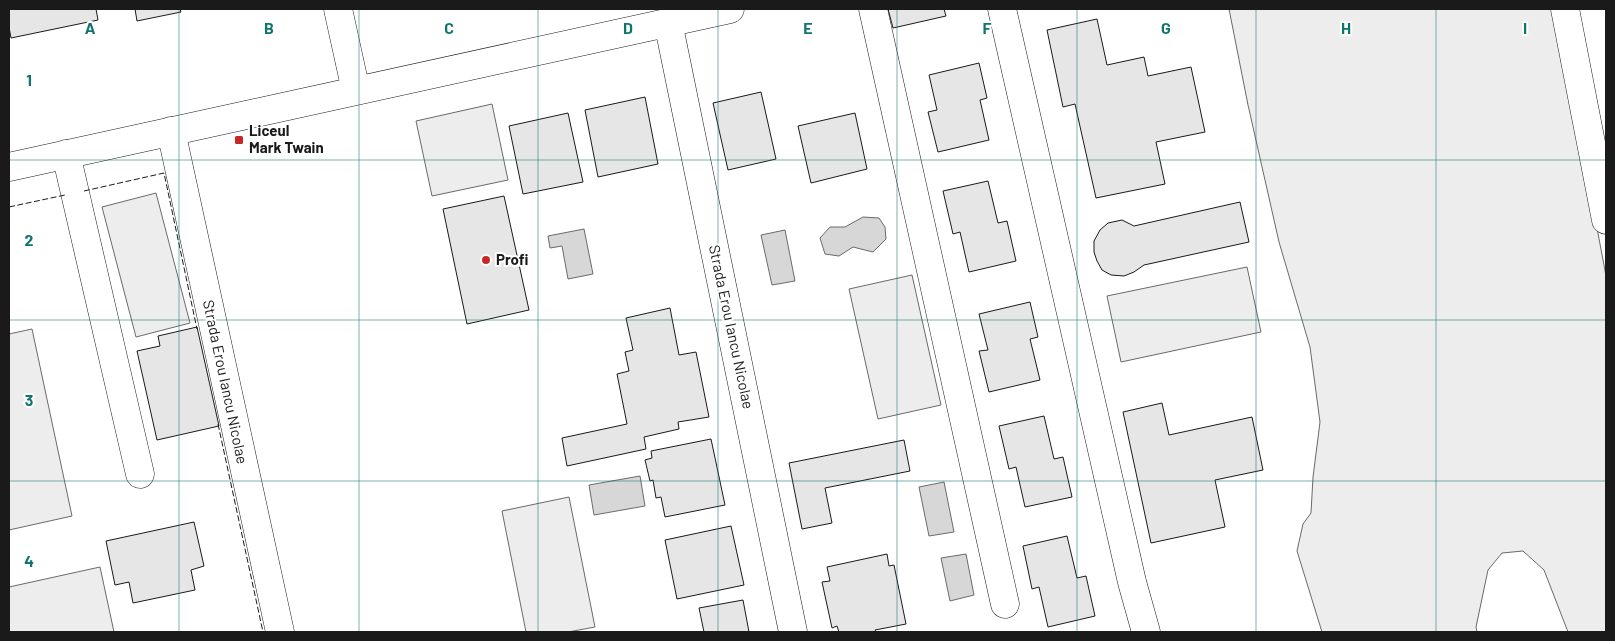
<svg xmlns="http://www.w3.org/2000/svg" width="1615" height="641" font-family="Barlow,sans-serif">
  <style>
    .built { fill: #ededed; stroke: #6a6a6a }
    .water { fill: #d7d7d7; stroke: #6a6a6a }
    .building { fill: #e6e6e6; stroke: #1a1a1a }
    .lines { fill: none; stroke-linecap: round; stroke-linejoin: round }
    .minor-casing { stroke: #1a1a1a; stroke-width: 29 }
    .minor { stroke: #fff; stroke-width: 28 }
    .fence { stroke: #1a1a1a; stroke-width: 1; stroke-dasharray: 6 2.5; stroke-linecap: butt }
    .grid { fill: none; stroke: #0f766e; stroke-width: 1; stroke-opacity: 0.55 }
    .poi-dot { fill: #c62828; stroke: #fff; stroke-width: 2 }
    .labels { text-anchor: middle; stroke-width: 4; stroke-linejoin: round; paint-order: stroke }
    .poi-label { font-size: 15px; font-weight: bold; fill: #1a1a1a; stroke: #fff; text-anchor: start }
    .street-label { font-size: 15px; fill: #1a1a1a; stroke: #fff }
    .grid-label { font-size: 16px; text-anchor: middle; font-weight: bold; fill: #0f766e; stroke: #fff; stroke-width: 4; stroke-linejoin: round; paint-order: stroke }
  </style>
  <rect width="100%" height="100%" fill="#fff"/>
  <path class="built" d="M1229 9H1556L1606 276V632H1568L1544 570 1523 551 1502 553 1488 570 1476 627 1477 632H1322L1297 551 1303 524 1311 513 1313 477 1320 422 1310 347 1279 242 1248 105Z
    M492 104 508 180 432 196 416 121Z
    M156 193 190 323 136 337 102 207Z
    M1247 267 1261 332 1121 362 1107 296Z
    M912 275 941 405 878 419 849 289Z
    M32 329 72 516 9 530V334Z
    M569 497 595 627 568 632H526L502 511Z
    M100 567 114 632H9V587Z"/>
  <path class="water" d="M863 217 879 218 885 227 886 239 873 252 853 247 839 256 825 254 820 238 830 227H845Z
    M584 229 593 274 568 279 562 246 550 248 548 236Z
    M785 230 795 281 772 285 761 235Z
    M640 476 645 506 594 515 589 485Z
    M944 482 954 532 929 536 919 487Z
    M966 554 974 595 950 601 941 558Z"/>
  <path class="building" d="M9 9H96L98 20 11 38 9 27Z
    M135 9H180L181 12 137 21Z
    M888 9H944L946 16 893 28Z
    M1097 19 1107 65 1144 57 1148 76 1191 67 1205 132 1156 142 1165 184 1096 198 1075 104 1063 107 1047 30Z
    M979 63 987 98 980 100 989 140 938 152 928 112 937 110 929 75Z
    M761 92 776 159 728 170 713 103Z
    M645 97 658 164 598 177 585 110Z
    M568 113 583 182 523 194 509 126Z
    M855 113 867 169 811 183 798 126Z
    M988 181 998 223 1007 221 1016 261 969 272 960 232 953 234 943 191Z
    M504 196 529 310 467 324 443 209Z
    M1240 202 1249 242 1144 265 1134 272 1124 276 1111 275 1102 270 1097 261 1094 252V241L1100 230 1108 223 1122 220 1134 226Z
    M1030 302 1038 337 1030 339 1040 380 989 392 979 351 988 350 979 314Z
    M670 308 679 355 696 352 709 417 678 422 679 429 644 437 646 449 567 466 562 438 627 424 617 374 629 371 625 352 633 350 626 318Z
    M197 327 219 426 157 440 137 351 160 346 158 336Z
    M1162 403 1169 435 1252 417 1263 470 1215 480 1225 527 1151 543 1123 412Z
    M1044 416 1054 459 1063 457 1072 497 1025 507 1016 467 1009 469 999 426Z
    M711 439 725 505 665 517 661 497 656 498 653 480 650 481 645 460 652 458 651 451Z
    M904 440 910 471 825 488 832 523 802 529 789 463Z
    M194 522 204 566 191 570 195 590 133 603 129 582 115 585 106 541Z
    M731 526 744 585 677 599 665 540Z
    M1067 536 1077 578 1086 576 1095 616 1048 627 1039 587 1032 589 1023 546Z
    M887 554 889 566 894 565 906 624 875 630 876 632H839L837 626 832 628 822 582 830 581 827 567Z
    M743 600 749 632H704L699 608Z"/>
  <g class="lines">
    <defs>
      <path id="minor" d="M338 9 356 91
        M873 9 1005 604
        M1002 9 1132 582 1146 632
        M1565 9 1606 220
        M668 22 793 632
        M171 131 280 632
        M66 154 140 474
        M9 167 730 9"/>
    </defs>
    <use href="#minor" class="minor-casing"/>
    <use href="#minor" class="minor"/>
    <path class="fence" d="M84 191 164 173 197 329
      M9 207 65 195
      M218 424 263 632"/>
  </g>
  <path class="grid" d="M179 9V632M359 9V632M538 9V632M718 9V632M897 9V632M1077 9V632M1256 9V632M1436 9V632M9 160H1606M9 320H1606M9 481H1606"/>
  <g class="poi-dot">
    <rect x="234" y="135" width="10" height="10" rx="2.5"/>
    <circle cx="486" cy="260" r="5"/>
  </g>
  <g class="labels">
    <g class="poi-label">
      <text x="249" y="136">Liceul<tspan x="249" dy="17">Mark Twain</tspan></text>
      <text x="496" y="265">Profi</text>
    </g>
    <g class="street-label">
      <text transform="translate(731 327) rotate(78)" y="5">Strada Erou Iancu Nicolae</text>
      <text transform="translate(225 382) rotate(78)" y="5">Strada Erou Iancu Nicolae</text>
    </g>
  </g>
  <g class="grid-label">
    <text x="90" y="34">A</text>
    <text x="269" y="34">B</text>
    <text x="449" y="34">C</text>
    <text x="628" y="34">D</text>
    <text x="808" y="34">E</text>
    <text x="987" y="34">F</text>
    <text x="1166" y="34">G</text>
    <text x="1346" y="34">H</text>
    <text x="1525" y="34">I</text>
    <text x="29" y="86">1</text>
    <text x="29" y="246">2</text>
    <text x="29" y="406">3</text>
    <text x="29" y="567">4</text>
  </g>
  <rect width="1615" height="641" fill="none" stroke="#1a1a1a" stroke-width="20"/>
</svg>
